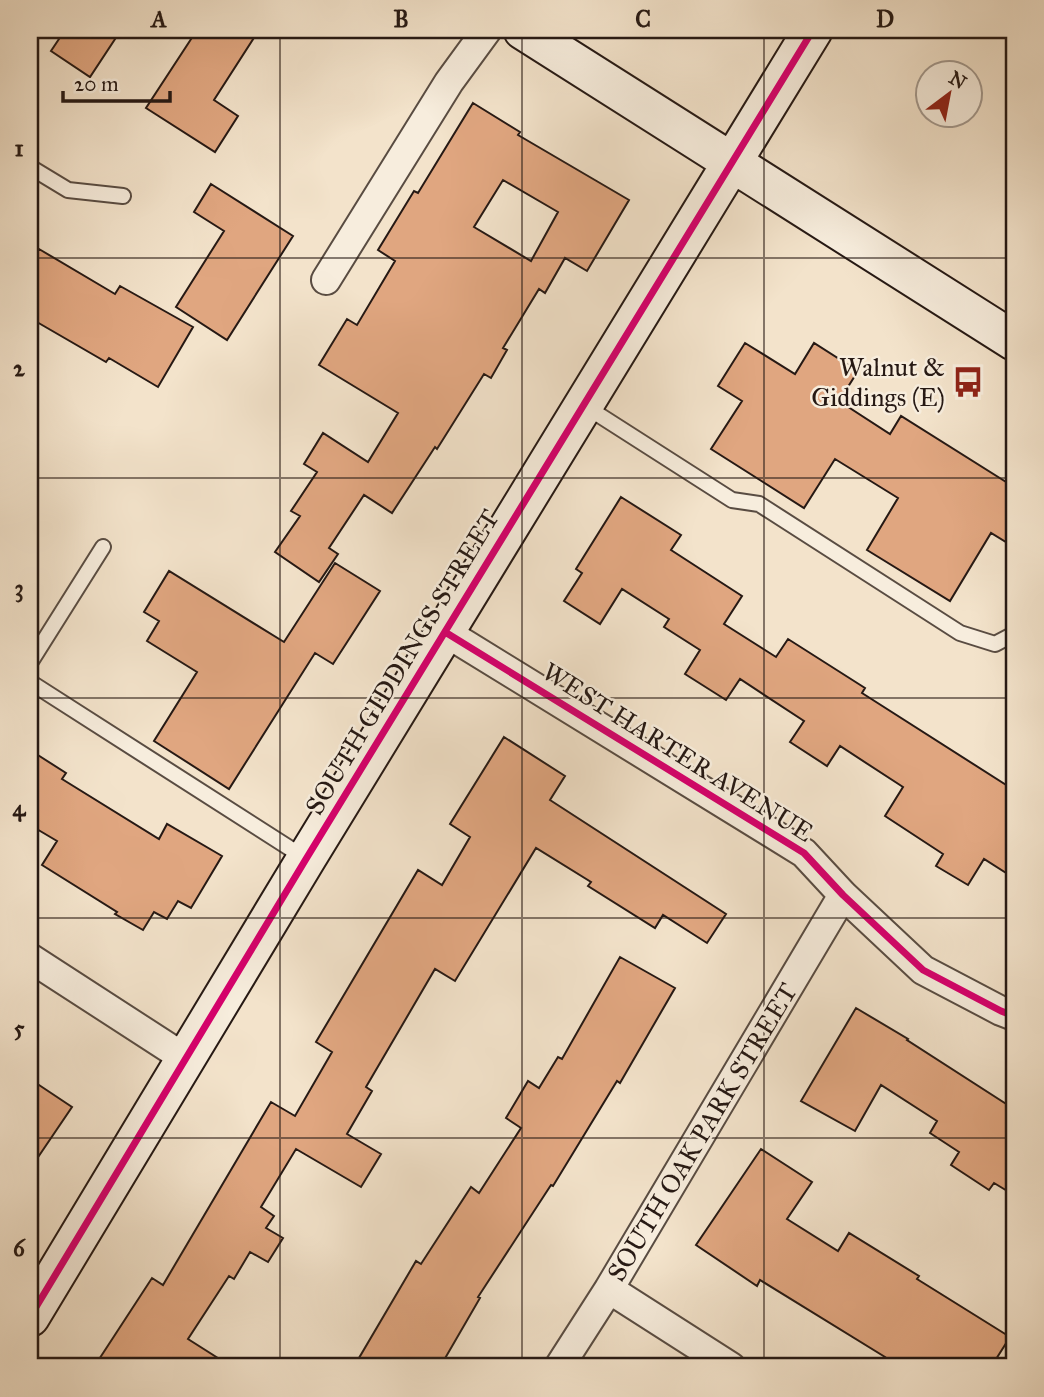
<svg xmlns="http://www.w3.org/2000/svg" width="1044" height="1397" font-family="'IM FELL Great Primer',serif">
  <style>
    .building { fill: #e0a680; stroke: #261914; stroke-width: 2; fill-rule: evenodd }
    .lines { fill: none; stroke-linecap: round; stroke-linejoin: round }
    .lane-casing { stroke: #594c42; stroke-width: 18 }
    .street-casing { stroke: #594c42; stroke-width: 32 }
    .secondary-casing { stroke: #261914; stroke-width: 42 }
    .lane { stroke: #f7eddd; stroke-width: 14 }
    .street { stroke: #f7eddd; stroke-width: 28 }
    .secondary { stroke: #f7eddd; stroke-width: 38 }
    .cycleway-casing { stroke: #f7eddd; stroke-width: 11 }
    .cycleway { stroke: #d6006c; stroke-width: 7 }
    .grid { fill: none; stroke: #261914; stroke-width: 2; stroke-opacity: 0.55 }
    .labels { text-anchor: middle; stroke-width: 5; stroke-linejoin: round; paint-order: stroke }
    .poi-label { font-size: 26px; fill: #261914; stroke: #f7eddd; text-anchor: end }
    .street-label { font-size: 26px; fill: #261914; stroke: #f7eddd }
    .neatline { fill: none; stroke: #261914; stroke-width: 2.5 }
    .grid-label { font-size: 23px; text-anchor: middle; font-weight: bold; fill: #261914 }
  </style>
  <rect width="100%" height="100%" fill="#f3e3cb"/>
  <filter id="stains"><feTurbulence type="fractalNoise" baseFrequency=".00286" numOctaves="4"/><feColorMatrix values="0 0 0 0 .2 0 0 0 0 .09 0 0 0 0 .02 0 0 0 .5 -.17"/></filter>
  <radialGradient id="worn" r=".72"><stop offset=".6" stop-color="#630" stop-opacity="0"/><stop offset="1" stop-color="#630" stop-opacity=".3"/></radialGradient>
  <path class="building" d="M65 30H121L90 77 51 51Z
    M197 30H259L214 100 238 116 215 152 146 108Z
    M473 103 520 132 518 135 629 200 587 271 565 258 545 293 539 289 503 348 507 350 491 378 484 374 437 449 435 447 392 513 364 495 329 548 338 554 319 582 275 552 300 516 291 511 317 472 304 464 323 433 368 462 398 413 319 365 347 319 357 325 395 261 378 250 414 191 418 193ZM503 180 558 212 531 261 474 227Z
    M211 184 293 236 227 340 176 307 224 231 194 212Z
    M39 249 115 294 120 286 193 327 158 387 109 358 106 362 30 318V266Z
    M745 343 795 374 814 343 858 371 839 401 890 434 901 416 1014 487V547L991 533 950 601 867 550 898 498 835 459 804 508 711 449 742 401 718 386Z
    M621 497 681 535 671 550 742 596 724 624 776 657 788 639 865 688 862 693 1014 790V878L984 859 968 885 936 866 943 854 885 816 903 787 840 746 827 766 790 742 804 721 740 679 726 700 685 674 700 650 664 627 669 619 622 589 600 624 564 601 582 573 576 569Z
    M335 563 380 591 333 664 315 653 229 789 154 741 197 672 147 641 159 621 144 612 169 571 284 642Z
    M504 737 565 776 550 800 726 914 707 943 663 915 655 928 588 886 591 882 536 848 455 981 435 969 366 1087 372 1091 347 1134 381 1154 361 1187 296 1149 261 1207 274 1216 266 1228 283 1238 268 1262 250 1252 234 1279 229 1276 188 1339 232 1367H94L152 1278 163 1285 271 1102 295 1116 332 1052 316 1042 418 870 442 885 470 837 450 824Z
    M30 750 66 773 62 779 159 839 167 824 222 856 191 908 178 901 167 919 154 912 143 930 115 914 117 912 42 865 57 841 30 825Z
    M620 957 675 988 620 1083 617 1081 553 1186 551 1185 478 1297 480 1298 440 1367H375L359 1358 416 1261 421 1264 471 1187 479 1193 521 1128 506 1118 528 1081 539 1088 558 1057 562 1059Z
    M856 1008 908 1039 907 1040 1014 1109V1195L994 1183 989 1190 951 1165 959 1152 930 1133 937 1121 881 1085 855 1131 801 1101Z
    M30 1079 72 1107 30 1169Z
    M761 1149 812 1182 787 1219 838 1251 849 1233 919 1276 917 1279 1010 1337 991 1367H878L885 1357 760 1280 757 1286 696 1245Z"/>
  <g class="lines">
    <defs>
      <path id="lane" d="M30 167 68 190 123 196
        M585 406 732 500 759 504 960 633 995 644 1014 634
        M30 663 103 547
        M30 682 305 858"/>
      <path id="street" d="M326 280 449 82 487 30
        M445 632 804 853 843 895 923 970 1001 1011 1014 1016
        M30 958 186 1059
        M609 1289 731 1367
        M559 1367 609 1289 843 895"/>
      <path id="secondary" d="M523 30 1014 341
        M30 1317 306 859 813 30"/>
    </defs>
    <use href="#lane" class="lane-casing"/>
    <use href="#street" class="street-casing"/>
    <use href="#secondary" class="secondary-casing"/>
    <use href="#lane" class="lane"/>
    <use href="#street" class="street"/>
    <use href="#secondary" class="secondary"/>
    <defs>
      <path id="cycleway" d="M445 632 804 853 843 895 923 970 1001 1011 1014 1016
        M30 1317 306 859 813 30"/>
    </defs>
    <use href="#cycleway" class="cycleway-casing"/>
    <use href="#cycleway" class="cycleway"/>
  </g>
  <path class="grid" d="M280 30V1367M522 30V1367M764 30V1367M30 258H1014M30 478H1014M30 698H1014M30 918H1014M30 1138H1014"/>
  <defs>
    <symbol id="bus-bare" viewBox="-9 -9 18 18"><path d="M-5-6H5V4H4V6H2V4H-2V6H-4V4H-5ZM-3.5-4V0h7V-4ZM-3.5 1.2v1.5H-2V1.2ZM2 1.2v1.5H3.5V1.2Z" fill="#8f2418" stroke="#f7eddd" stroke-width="2.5" paint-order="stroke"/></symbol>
  </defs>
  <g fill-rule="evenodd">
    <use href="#bus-bare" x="946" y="360" width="44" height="44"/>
  </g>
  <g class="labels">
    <g class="poi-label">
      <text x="945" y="376">Walnut &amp;<tspan x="945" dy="30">Giddings (E)</tspan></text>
    </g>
    <g class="street-label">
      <text transform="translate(402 662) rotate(-59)" y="9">SOUTH GIDDINGS STREET</text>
      <text transform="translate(678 752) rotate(32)" y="9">WEST HARTER AVENUE</text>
      <text transform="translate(702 1132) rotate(-59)" y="9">SOUTH OAK PARK STREET</text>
    </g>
  </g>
  <rect width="1044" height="1397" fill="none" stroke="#f3e3cb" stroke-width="77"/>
  <g transform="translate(949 94) rotate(32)"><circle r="33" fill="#f7eddd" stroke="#a3988d" stroke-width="2"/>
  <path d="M0-5L12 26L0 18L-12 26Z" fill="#8f2418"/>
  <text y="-10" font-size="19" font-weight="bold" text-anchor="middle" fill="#261914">N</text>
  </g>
  <path d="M63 91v10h107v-10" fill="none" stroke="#261914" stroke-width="3.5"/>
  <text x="74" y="91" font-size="21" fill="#261914" stroke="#f7eddd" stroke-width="5" paint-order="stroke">20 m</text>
  <rect x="38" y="38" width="968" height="1320" class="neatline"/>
  <g class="grid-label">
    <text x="159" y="27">A</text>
    <text x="401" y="27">B</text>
    <text x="643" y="27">C</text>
    <text x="885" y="27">D</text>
    <text x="19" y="156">1</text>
    <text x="19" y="376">2</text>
    <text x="19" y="596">3</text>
    <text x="19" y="816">4</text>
    <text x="19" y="1036">5</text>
    <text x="19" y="1256">6</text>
  </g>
  <rect width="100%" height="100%" filter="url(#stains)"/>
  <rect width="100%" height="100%" fill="url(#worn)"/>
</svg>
